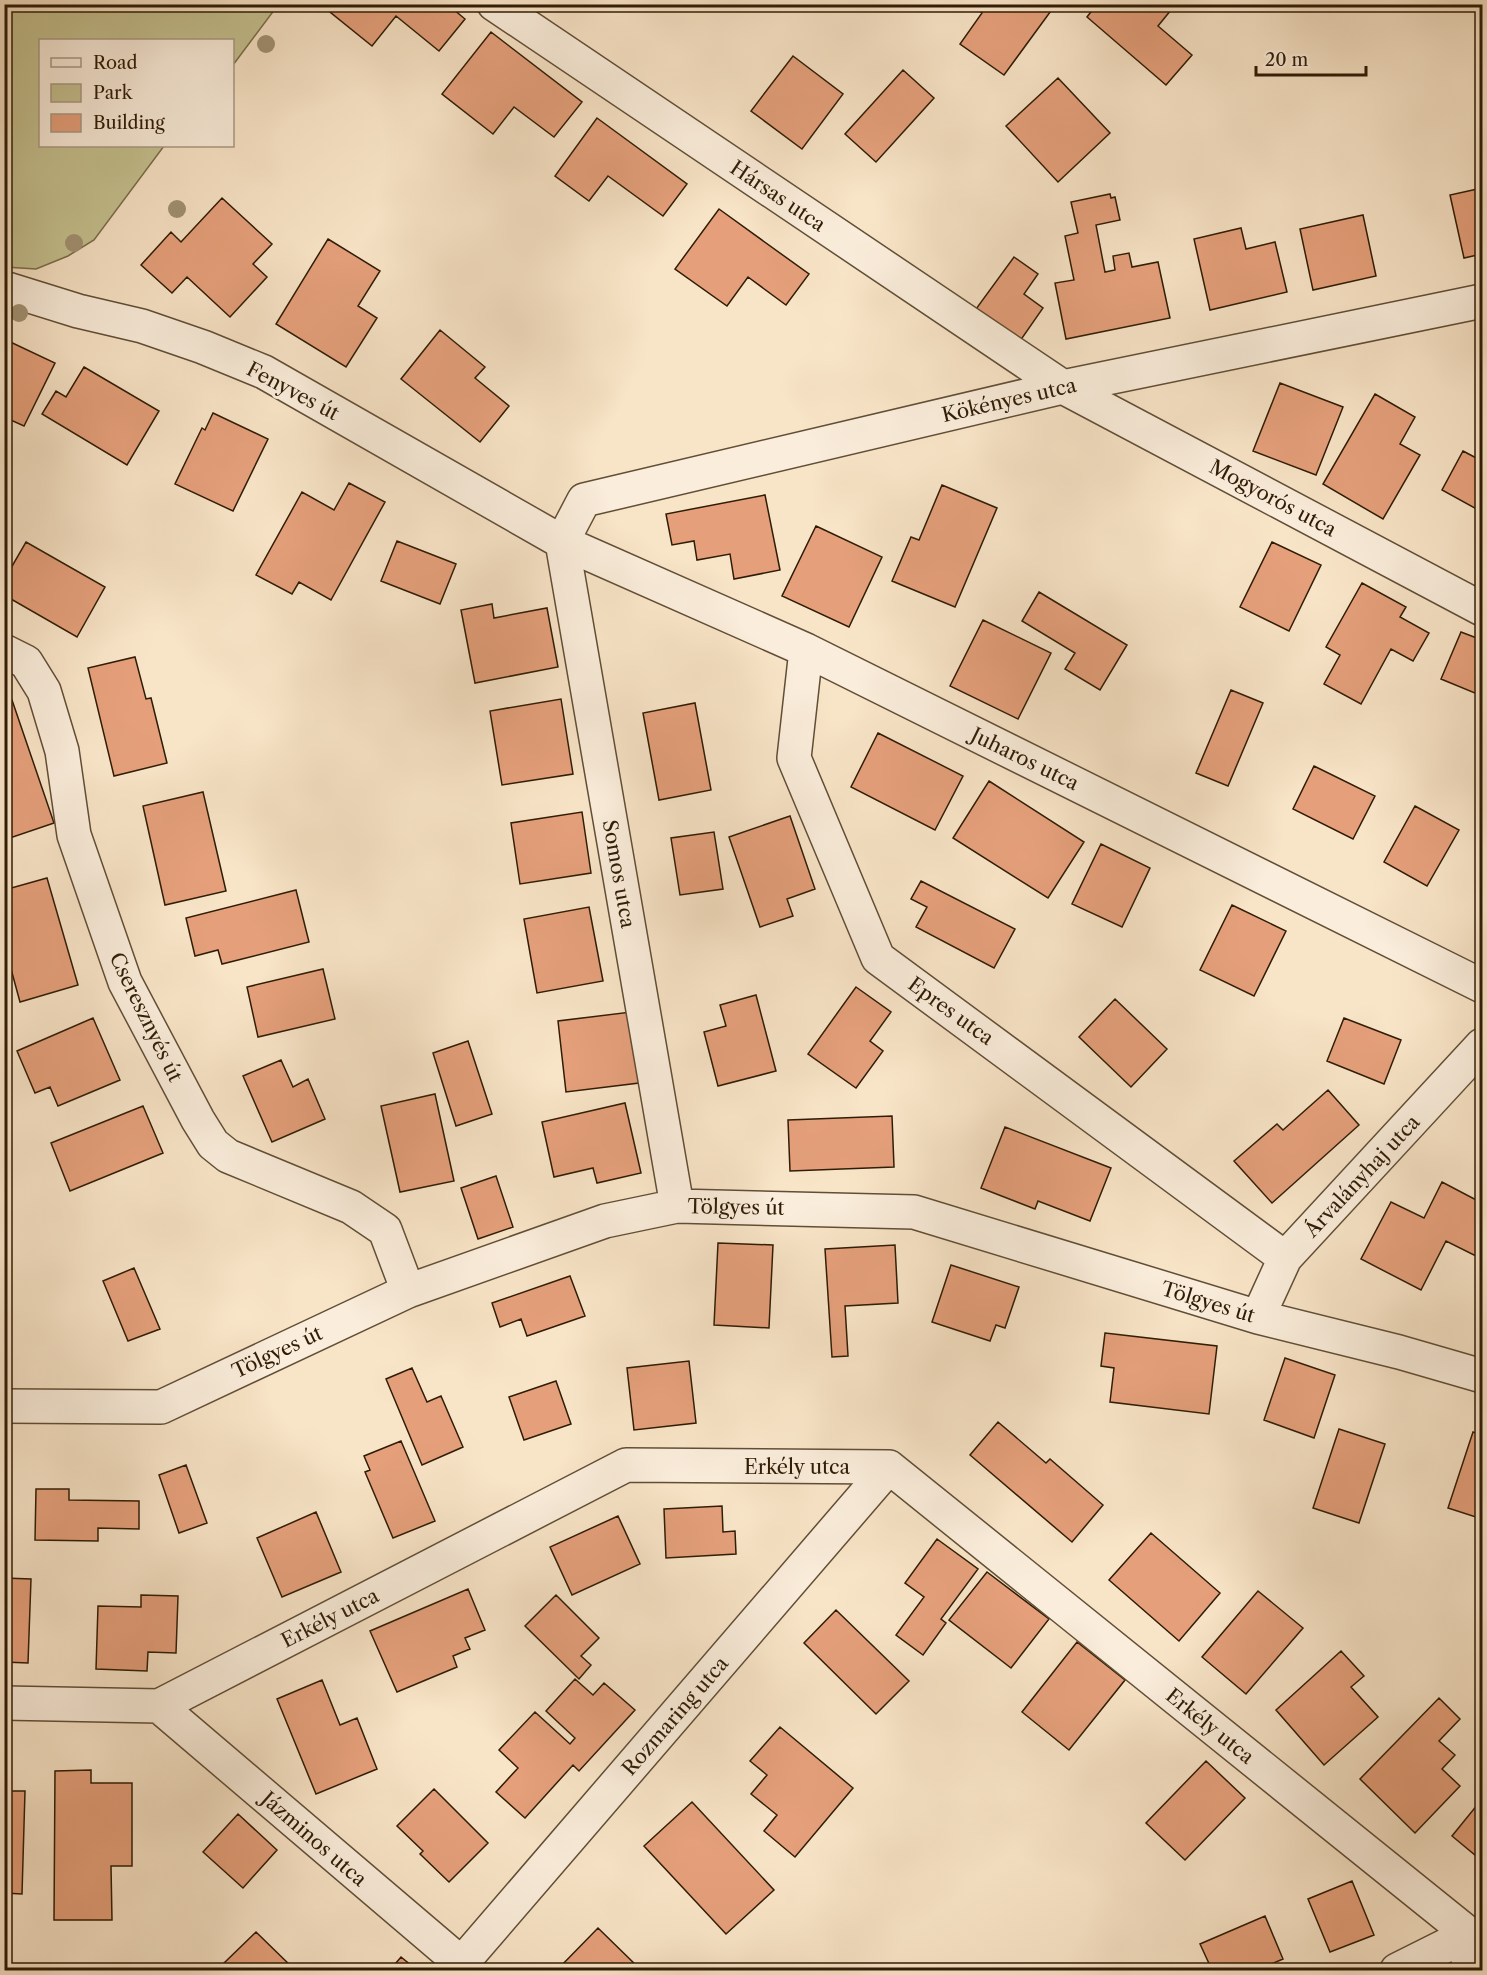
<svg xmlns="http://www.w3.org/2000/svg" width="1487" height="1975" font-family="'Libre Caslon Text',serif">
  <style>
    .green { fill: #c5c190; stroke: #7a6e4b; stroke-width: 1.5 }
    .building { fill: #e5a07b; stroke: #2f1c06; stroke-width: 1.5 }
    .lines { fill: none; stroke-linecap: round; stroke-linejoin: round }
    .street-casing { stroke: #614e36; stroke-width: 36 }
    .street { stroke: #faeddb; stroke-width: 33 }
    .tree { fill: #a29273 }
    .labels { text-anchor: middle; stroke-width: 6; stroke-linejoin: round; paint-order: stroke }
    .street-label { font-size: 20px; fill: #2f1c06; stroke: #faeddb }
  </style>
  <rect width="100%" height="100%" fill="#f8e4c7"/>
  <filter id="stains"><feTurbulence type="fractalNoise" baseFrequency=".00333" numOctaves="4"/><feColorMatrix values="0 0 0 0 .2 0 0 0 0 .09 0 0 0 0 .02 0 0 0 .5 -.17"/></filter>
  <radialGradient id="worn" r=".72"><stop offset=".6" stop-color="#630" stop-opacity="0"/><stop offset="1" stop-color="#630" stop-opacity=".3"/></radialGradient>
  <path class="green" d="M4 5 5 4 278 5 233 65 232 40H40V146H164L94 240 68 256 36 269 5 267Z"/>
  <path class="building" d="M336 4H447L465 19 439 51 396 16 372 46 330 12Z
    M970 4H1056L1004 75 960 44 982 13Z
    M1097 4H1164L1171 10 1158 26 1192 55 1166 85 1087 17Z
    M491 32 582 102 554 137 514 107 493 134 442 94Z
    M793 56 843 94 802 149 751 111Z
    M903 70 934 98 876 162 845 134Z
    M1058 78 1110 133 1058 182 1006 126Z
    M597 118 687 184 663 216 608 176 589 201 555 176Z
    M1482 188V254L1464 258 1450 195Z
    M1110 194 1111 198 1115 197 1120 220 1096 225 1105 272 1115 270 1113 256 1129 253 1132 267 1158 262 1170 318 1066 339 1055 283 1074 280 1065 236 1078 233 1071 202Z
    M222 198 272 244 253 264 267 277 230 317 187 277 172 293 141 265 171 232 181 242Z
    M719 209 809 274 786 305 748 277 727 306 675 269Z
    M1363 215 1376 276 1313 290 1300 229Z
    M1241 228 1246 249 1275 242 1287 292 1210 310 1194 239Z
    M328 239 380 271 358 306 377 318 346 367 276 324Z
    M1014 257 1038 274 1024 294 1043 308 1020 341 976 309Z
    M440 330 485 367 475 378 509 406 480 442 401 379Z
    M4 339 55 363 24 426 4 417Z
    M84 367 159 411 127 465 42 414 56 391 66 397Z
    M1280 383 1343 407 1316 475 1253 451Z
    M1375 394 1415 417 1400 444 1420 455 1383 519 1323 484Z
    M213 413 268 439 233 511 175 484 202 428 205 430Z
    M1463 451 1482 461V512L1442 490Z
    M349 483 385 502 331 600 299 582 292 594 256 575 302 492 334 510Z
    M942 485 997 508 955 607 892 581 911 537 919 540Z
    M765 495 780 570 734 579 730 554 697 560 694 541 672 545 666 514Z
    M816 526 882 557 849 627 782 596Z
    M397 541 456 564 440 604 381 581Z
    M26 542 105 587 77 637 4 595V580Z
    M1272 542 1321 565 1289 631 1240 607Z
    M1362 583 1406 607 1400 617 1429 633 1413 661 1391 649 1361 704 1324 684 1340 655 1326 647Z
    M1039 592 1127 645 1100 690 1065 669 1075 653 1022 621Z
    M492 604 494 618 547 608 558 667 475 683 461 610Z
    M983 620 1051 653 1018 719 950 686Z
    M1461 632 1482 640V696L1441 679Z
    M135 657 146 699 151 698 167 763 114 776 88 668Z
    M1231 690 1263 703 1228 786 1196 773Z
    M561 699 573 774 502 785 490 711Z
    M12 700 54 823 4 840V703Z
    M695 703 711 790 659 800 643 713Z
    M878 733 963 776 935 830 851 787Z
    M1314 766 1375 796 1353 839 1293 809Z
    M989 781 1084 842 1048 898 953 838Z
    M203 792 226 891 165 905 143 806Z
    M1415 806 1459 830 1427 886 1384 862Z
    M582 812 591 873 520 884 511 823Z
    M790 816 815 889 787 899 793 916 760 927 729 837Z
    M714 832 723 889 680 895 671 838Z
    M1101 844 1150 868 1122 927 1072 904Z
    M47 878 78 985 20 1002 11 969 4 971V890Z
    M921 881 1015 929 994 968 916 927 927 907 911 899Z
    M296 890 309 942 222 964 218 950 195 956 186 918Z
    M1232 905 1286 931 1254 996 1200 970Z
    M589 907 603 981 537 993 524 919Z
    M323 969 335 1019 258 1037 247 987Z
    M856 987 891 1012 870 1041 883 1051 856 1088 808 1054Z
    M756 995 776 1071 718 1086 704 1032 726 1026 720 1005Z
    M1115 999 1167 1049 1131 1087 1079 1037Z
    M631 1012 639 1083 566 1092 558 1021Z
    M93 1018 120 1080 58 1106 50 1087 35 1093 17 1051Z
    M1344 1018 1401 1040 1384 1084 1327 1061Z
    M468 1041 492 1114 456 1126 433 1053Z
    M281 1060 293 1087 308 1079 325 1119 272 1142 243 1076Z
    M1328 1090 1359 1125 1272 1203 1234 1161 1277 1124 1283 1130Z
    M435 1094 454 1181 400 1192 381 1106Z
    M625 1103 641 1173 597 1183 593 1168 554 1177 542 1122Z
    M143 1106 163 1153 70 1191 51 1143Z
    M892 1116 894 1167 790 1171 788 1120Z
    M1005 1127 1111 1168 1090 1221 1038 1201 1035 1209 981 1188Z
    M496 1176 513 1227 478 1239 461 1188Z
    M1442 1182 1482 1203V1259L1446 1241 1421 1290 1361 1259 1391 1202 1424 1218Z
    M718 1243 773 1245 769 1328 714 1325Z
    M895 1245 898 1303 845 1306 848 1356 832 1357 825 1249Z
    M951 1265 1019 1287 1005 1328 996 1325 990 1341 932 1322Z
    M134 1268 160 1329 128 1341 103 1281Z
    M570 1276 585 1316 527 1336 521 1319 500 1327 492 1303Z
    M1105 1333 1217 1346 1209 1414 1110 1402 1114 1368 1101 1366Z
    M1285 1358 1335 1375 1314 1438 1264 1420Z
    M689 1361 696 1423 634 1430 627 1368Z
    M412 1368 427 1402 441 1396 463 1447 422 1465 386 1379Z
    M556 1381 571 1424 524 1440 509 1397Z
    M998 1422 1046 1463 1050 1459 1103 1505 1072 1542 970 1455Z
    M1339 1429 1385 1444 1359 1523 1313 1508Z
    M1473 1432 1482 1435V1519L1448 1508Z
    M4 1438 8 1518H4Z
    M401 1441 435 1521 393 1538 365 1472 370 1470 364 1456Z
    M186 1465 207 1523 179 1533 159 1475Z
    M36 1489H69V1500L139 1501V1529L98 1528V1541L35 1540Z
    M722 1506 723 1532 735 1531 736 1554 666 1558 664 1509Z
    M316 1512 341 1572 282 1597 257 1538Z
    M618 1516 640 1564 572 1595 550 1547Z
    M1151 1533 1220 1593 1179 1641 1109 1580Z
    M937 1539 978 1569 941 1619 946 1623 923 1655 896 1635 924 1597 905 1583Z
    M987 1572 1049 1619 1011 1668 949 1620Z
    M4 1578 31 1579 28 1663 4 1662Z
    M468 1589 485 1630 465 1638 470 1649 453 1656 457 1667 397 1692 370 1631Z
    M1258 1591 1303 1628 1246 1694 1202 1657Z
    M141 1595 178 1596 176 1653 148 1652 147 1671 96 1669 98 1606 141 1607Z
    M556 1595 599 1638 581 1656 591 1665 579 1679 525 1626Z
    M836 1610 909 1681 876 1714 804 1643Z
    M1077 1642 1125 1680 1069 1750 1022 1712Z
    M1341 1651 1364 1676 1351 1687 1378 1717 1324 1765 1276 1710Z
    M575 1679 593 1695 604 1683 635 1710 579 1771 573 1765 525 1818 496 1792 518 1768 499 1750 535 1712 570 1744 575 1738 546 1711Z
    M322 1680 340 1725 357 1718 377 1769 316 1794 277 1699Z
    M1439 1698 1460 1719 1439 1741 1455 1755 1442 1769 1460 1786 1415 1833 1360 1779Z
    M780 1727 853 1788 795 1857 764 1831 777 1815 751 1794 767 1775 750 1761Z
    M1206 1761 1245 1798 1185 1860 1146 1823Z
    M91 1770V1783H132V1866H111L112 1920H54L55 1771Z
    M434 1789 488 1843 449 1882 420 1854 423 1851 397 1826Z
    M4 1791H25L22 1894 4 1893Z
    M1482 1799V1858L1481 1860 1452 1836Z
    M692 1802 774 1890 726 1934 644 1846Z
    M238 1814 277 1850 243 1888 203 1852Z
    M1352 1881 1374 1935 1330 1952 1308 1899Z
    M1265 1916 1283 1959 1257 1970H1212L1200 1944Z
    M598 1928 641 1970H557Z
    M256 1932 295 1970H228L222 1965Z
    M401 1957 417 1970H390Z"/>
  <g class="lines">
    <defs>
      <path id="street" d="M494 4 1063 387 1482 609
        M4 288 78 311 142 326 203 347 264 372 562 542 806 650 1482 986
        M562 542 584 500 1063 387 1482 301
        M562 542 677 1206
        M806 650 794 758 878 958 1285 1258
        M4 651 26 662 44 691 62 751 74 835 125 982 198 1120 213 1144 228 1156 351 1207 385 1230 408 1291
        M1258 1317 1285 1258 1482 1045
        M4 1406 161 1407 408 1291 605 1221 677 1206 914 1212 1258 1317 1399 1352 1482 1376
        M4 1703 159 1706 626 1465 889 1467 1469 1934 1482 1938
        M159 1706 469 1970
        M461 1964 889 1467
        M1397 1970 1469 1934 1468 1970"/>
    </defs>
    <use href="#street" class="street-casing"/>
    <use href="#street" class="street"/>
  </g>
  <g class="tree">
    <circle cx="266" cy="44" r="9"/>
    <circle cx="177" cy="209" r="9"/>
    <circle cx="74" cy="243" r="9"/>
    <circle cx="19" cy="313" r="9"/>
  </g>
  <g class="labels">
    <g class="street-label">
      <text transform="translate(778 196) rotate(34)" y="7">Hársas utca</text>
      <text transform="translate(293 391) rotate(28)" y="7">Fenyves út</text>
      <text transform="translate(1009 400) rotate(-13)" y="7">Kökényes utca</text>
      <text transform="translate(1273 498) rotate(28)" y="7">Mogyorós utca</text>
      <text transform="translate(1025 759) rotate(26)" y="7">Juharos utca</text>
      <text transform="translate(619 874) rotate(80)" y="7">Somos utca</text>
      <text transform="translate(951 1011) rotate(36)" y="7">Epres utca</text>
      <text transform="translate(146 1017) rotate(64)" y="7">Cseresznyés út</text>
      <text transform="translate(1362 1176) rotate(-47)" y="7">Árvalányhaj utca</text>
      <text transform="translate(736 1207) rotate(1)" y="7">Tölgyes út</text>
      <text transform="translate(1208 1302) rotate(17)" y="7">Tölgyes út</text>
      <text transform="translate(277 1352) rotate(-25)" y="7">Tölgyes út</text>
      <text x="797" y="1474">Erkély utca</text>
      <text transform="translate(330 1618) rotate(-27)" y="7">Erkély utca</text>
      <text transform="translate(675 1716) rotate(-49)" y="7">Rozmaring utca</text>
      <text transform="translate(1210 1726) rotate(39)" y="7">Erkély utca</text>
      <text transform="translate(314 1839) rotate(41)" y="7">Jázminos utca</text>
    </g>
  </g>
  <rect width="1487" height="1975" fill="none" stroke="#f8e4c7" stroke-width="24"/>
  <rect x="6" y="6" width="1475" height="1963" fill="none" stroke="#2f1c06" stroke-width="3"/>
  <rect x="12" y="12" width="1463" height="1951" fill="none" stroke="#2f1c06" stroke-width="1.5"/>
  <rect x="39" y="39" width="195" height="108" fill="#faeddb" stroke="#a99986" stroke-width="1.5"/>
  <rect x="51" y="58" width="30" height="9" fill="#faeddb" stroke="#a99986" stroke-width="1.5"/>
  <text x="93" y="69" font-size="18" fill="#2f1c06">Road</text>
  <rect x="51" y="84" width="30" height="18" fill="#c5c190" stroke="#a99986" stroke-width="1.5"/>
  <text x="93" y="99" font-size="18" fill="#2f1c06">Park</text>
  <rect x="51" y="114" width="30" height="18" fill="#e5a07b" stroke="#a99986" stroke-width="1.5"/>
  <text x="93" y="129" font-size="18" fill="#2f1c06">Building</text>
  <path d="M1256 66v9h110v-9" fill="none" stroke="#2f1c06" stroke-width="3"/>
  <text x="1265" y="66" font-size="18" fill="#2f1c06" stroke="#faeddb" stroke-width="4.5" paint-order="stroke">20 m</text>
  <rect width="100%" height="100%" filter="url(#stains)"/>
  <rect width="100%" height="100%" fill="url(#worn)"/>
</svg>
